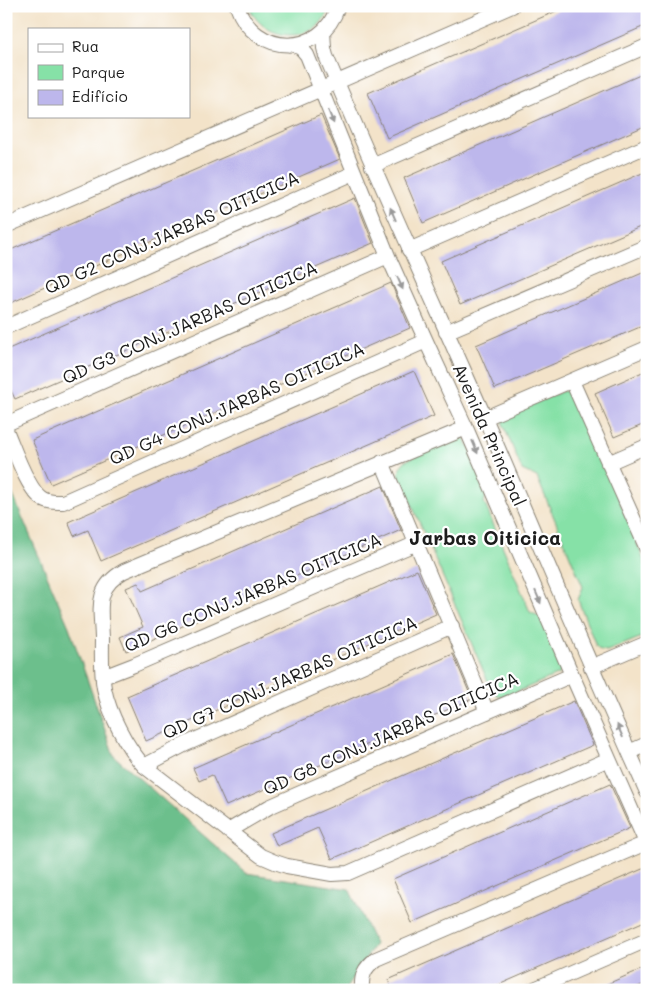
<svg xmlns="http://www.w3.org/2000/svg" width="653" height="996" font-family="Mali,sans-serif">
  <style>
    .green { fill: #86e1a7; stroke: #517e62 }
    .forest { fill: #6cbf8c; stroke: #446e54 }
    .building { fill: #bdb7ec }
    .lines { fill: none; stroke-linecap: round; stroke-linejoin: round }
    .street-casing { stroke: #888072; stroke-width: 16 }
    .street { stroke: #fff; stroke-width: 14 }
    .oneway { fill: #999 }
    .labels { text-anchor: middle; stroke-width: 4.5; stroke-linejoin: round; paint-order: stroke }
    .street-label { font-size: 18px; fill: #1c1c1c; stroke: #fff }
    .neighbourhood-label { font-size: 19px; font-weight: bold; fill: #1c1c1c; stroke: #fff }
  </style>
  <rect width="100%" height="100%" fill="#fff"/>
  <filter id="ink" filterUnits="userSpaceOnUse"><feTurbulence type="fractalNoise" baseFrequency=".02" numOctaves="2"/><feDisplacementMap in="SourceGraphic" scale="10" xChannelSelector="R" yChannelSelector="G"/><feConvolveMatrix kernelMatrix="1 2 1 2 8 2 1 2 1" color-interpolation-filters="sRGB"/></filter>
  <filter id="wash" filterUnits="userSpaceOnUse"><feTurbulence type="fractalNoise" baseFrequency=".0096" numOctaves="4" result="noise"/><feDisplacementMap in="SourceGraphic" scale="20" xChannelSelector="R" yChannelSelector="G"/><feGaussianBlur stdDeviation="1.12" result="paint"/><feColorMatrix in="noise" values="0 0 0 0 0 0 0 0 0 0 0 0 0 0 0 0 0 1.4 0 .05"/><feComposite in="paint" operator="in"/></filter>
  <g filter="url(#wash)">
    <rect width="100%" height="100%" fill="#f3e3c9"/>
    <path class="green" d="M249 6H331C327 13 324 20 318 26 294 44 259 34 249 6Z
      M563 391 571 392 577 397 647 568V635L607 651 601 650 596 646 578 600 583 587 537 477 522 470 503 424V421L508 415Z
      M457 438 465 439 489 487 484 502 530 612 543 618 562 669 559 674 507 696H499L492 691 399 475 400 467 405 461Z"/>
    <path class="forest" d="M6 479 69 627 114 756 246 873 349 889 375 944 345 990H6Z"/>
    <g id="blocks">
      <path class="building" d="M568 6H647V25L387 138 368 93Z
        M647 72V125L423 223 404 178Z
        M321 115 340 159 6 305V252Z
        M647 171V224L460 305 441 261Z
        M355 198 373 243 15 399 6 380V350Z
        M647 271V324L495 389 476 345Z
        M391 283 410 328 51 484 32 440Z
        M647 370V423L614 437 595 393Z
        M414 371 434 416 101 561 88 530 74 536 68 522Z
        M383 486 401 530 126 651 120 637 143 627 126 588 138 583 142 591Z
        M417 570 436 614 146 741 127 696Z
        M453 654 472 699 226 806 212 775 199 781 193 768Z
        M574 701 593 745 332 859 318 828 277 846 271 833Z
        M610 784 630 828 412 923 393 879Z
        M647 867V920L487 990H392L388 980Z
        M647 967V983L630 990H593Z"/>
    </g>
  </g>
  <g filter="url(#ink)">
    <use href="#blocks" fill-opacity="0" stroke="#888072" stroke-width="1"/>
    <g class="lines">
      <defs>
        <path id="street" d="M237 6C254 57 322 58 338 6
          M323 31 324 48 326 56C377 178 432 298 485 418 539 543 591 668 647 792
          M294 45 301 48 307 55 388 256 426 341 466 428 572 675 647 845
          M372 166 647 46
          M6 226 512 6
          M409 250 647 146
          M6 327 354 173
          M446 332 647 246
          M572 381 647 549
          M485 418 647 348
          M6 424 388 256
          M466 428 124 571C94 588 101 608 102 638 102 654 101 672 104 688 109 713 126 747 144 766L261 856 275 862 287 866 332 874 348 873 609 759
          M6 430C13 446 28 492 43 499 50 503 56 502 63 502L426 341
          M382 462 487 712
          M608 463 647 446
          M591 667 647 643
          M103 677 134 665 417 543
          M629 752 647 744
          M144 766 186 744 452 626
          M228 831 269 807 296 795 572 675
          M362 990C361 976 364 968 376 959L646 843
          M532 990 647 940"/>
      </defs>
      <use href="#street" class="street-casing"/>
      <use href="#street" class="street"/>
    </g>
    <defs><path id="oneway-solid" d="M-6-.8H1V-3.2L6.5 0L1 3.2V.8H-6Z" transform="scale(1.25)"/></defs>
    <g class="oneway">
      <use href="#oneway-solid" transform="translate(331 117) rotate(68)"/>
      <use href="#oneway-solid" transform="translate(393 214) rotate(-113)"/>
      <use href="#oneway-solid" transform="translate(400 283) rotate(66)"/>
      <use href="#oneway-solid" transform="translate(475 447) rotate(67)"/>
      <use href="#oneway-solid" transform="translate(538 597) rotate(67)"/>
      <use href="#oneway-solid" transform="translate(620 731) rotate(-114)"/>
    </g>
  </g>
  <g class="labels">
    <g class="street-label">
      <text transform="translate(172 233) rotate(-24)" y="6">QD G2 CONJ.JARBAS OITICICA</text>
      <text transform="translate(190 323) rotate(-24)" y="6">QD G3 CONJ.JARBAS OITICICA</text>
      <text transform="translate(237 404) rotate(-24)" y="6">QD G4 CONJ.JARBAS OITICICA</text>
      <text transform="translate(489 435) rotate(66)" y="6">Avenida Principal</text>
      <text transform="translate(253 593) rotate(-23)" y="6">QD G6 CONJ.JARBAS OITICICA</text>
      <text transform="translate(290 678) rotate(-24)" y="6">QD G7 CONJ.JARBAS OITICICA</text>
      <text transform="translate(391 734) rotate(-24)" y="6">QD G8 CONJ.JARBAS OITICICA</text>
    </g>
    <g class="neighbourhood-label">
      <text x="485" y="545">Jarbas Oiticica</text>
    </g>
  </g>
  <rect width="653" height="996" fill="none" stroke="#fff" stroke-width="25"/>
  <rect x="28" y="28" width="162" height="90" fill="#ffffff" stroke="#a4a4a4"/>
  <rect x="38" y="44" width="25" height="8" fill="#ffffff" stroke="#a4a4a4"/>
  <text x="72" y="52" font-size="15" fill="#1c1c1c">Rua</text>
  <rect x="38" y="65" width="25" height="15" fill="#86e1a7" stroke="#a4a4a4"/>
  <text x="72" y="78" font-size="15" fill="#1c1c1c">Parque</text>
  <rect x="38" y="90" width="25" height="15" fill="#bdb7ec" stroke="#a4a4a4"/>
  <text x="72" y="102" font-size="15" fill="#1c1c1c">Edifício</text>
</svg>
